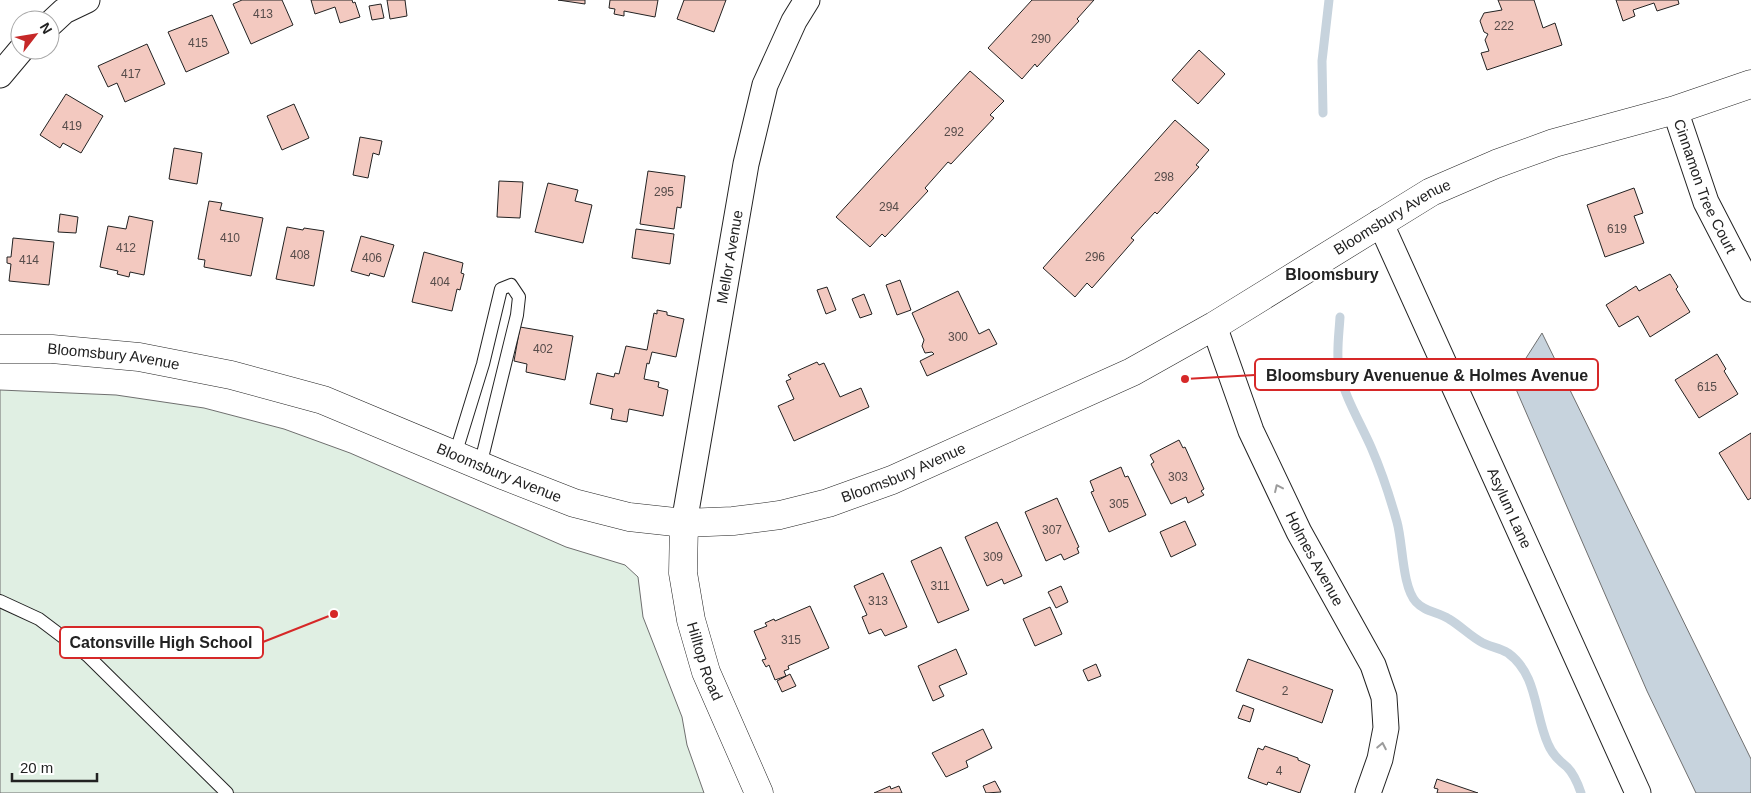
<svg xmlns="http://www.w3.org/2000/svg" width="1751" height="793" font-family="Helvetica,sans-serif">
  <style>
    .green { fill: #e0efe3; stroke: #6f6f6f }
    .water { fill: #c7d3dd; stroke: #6f6f6f }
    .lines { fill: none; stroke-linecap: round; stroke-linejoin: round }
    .stream { stroke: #c7d3dd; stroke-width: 9 }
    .building { fill: #f3c9c0; stroke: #222 }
    .service-casing { stroke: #222; stroke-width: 14 }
    .minor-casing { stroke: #222; stroke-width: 27 }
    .tertiary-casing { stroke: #222; stroke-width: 29 }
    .secondary-casing { stroke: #222; stroke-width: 29 }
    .service { stroke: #fff; stroke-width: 12 }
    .minor { stroke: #fff; stroke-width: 25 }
    .tertiary { stroke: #fff; stroke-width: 28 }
    .secondary { stroke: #fff; stroke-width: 28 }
    .oneway { stroke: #9c9c9c }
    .labels { text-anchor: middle; stroke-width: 4; stroke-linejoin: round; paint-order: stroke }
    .number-label { font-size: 12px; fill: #564c4a }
    .street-label { font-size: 15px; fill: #222; stroke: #fff }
    .neighbourhood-label { font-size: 16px; font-weight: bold; fill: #222; stroke: #fff }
    .leader { fill: none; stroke: #d62828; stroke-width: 2 }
    .callout-dot { fill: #d62828; stroke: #fff; stroke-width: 2 }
    .callout { fill: #fff; stroke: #d62828; stroke-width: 2 }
    .callout-label { font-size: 16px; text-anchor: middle; font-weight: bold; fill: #222 }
  </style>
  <rect width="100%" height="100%" fill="#fff"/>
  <path class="green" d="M0 390 116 395 204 408 284 429 350 453 566 547 625 565 638 577 643 617 682 717 687 745 704 793H0Z"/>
  <path class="water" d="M1542 333 1751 759V793H1696L1647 691 1512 380Z"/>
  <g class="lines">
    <path class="stream" d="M1323 113 1322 61 1329 0
      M1340 317C1339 335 1336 353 1339 370 1344 396 1360 422 1371 447 1381 470 1390 497 1397 522 1403 543 1402 587 1416 602 1425 612 1438 612 1449 619 1461 626 1471 637 1483 643 1491 647 1500 648 1508 653 1538 675 1534 713 1548 744 1552 754 1558 760 1567 767 1574 774 1578 784 1581 793"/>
  </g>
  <path class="building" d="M242 0H282L293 25 251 44 233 4Z
    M311 0H352L353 3 355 2 360 17 340 23 335 7 315 14Z
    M387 0H405L407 16 390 19Z
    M558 0H585V4Z
    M610 0H658L655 17 624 11V16L614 14 615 9 609 8Z
    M684 0H726L714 32 677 19Z
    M1032 0H1094L1077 19 1079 21 1037 67 1035 64 1022 79 988 48Z
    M1498 0H1534L1543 28 1555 23 1562 45 1487 70 1481 53 1489 51 1485 40 1488 34 1484 32 1480 21 1484 13 1502 10Z
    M1616 0H1678L1679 4 1657 11 1654 3 1633 10 1635 16 1623 21Z
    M381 4 384 18 372 20 369 6Z
    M212 15 229 53 186 72 168 32Z
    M147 44 165 84 125 102 117 83 108 87 98 66Z
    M1199 50 1225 74 1198 104 1172 80Z
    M970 71 1004 101 990 115 994 118 951 164 948 162 925 188 928 191 885 237 882 234 870 247 836 217Z
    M66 94 103 116 81 153 63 143 60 148 40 135Z
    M294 104 309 138 282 150 267 116Z
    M1175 120 1209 150 1196 165 1199 167 1157 214 1155 212 1131 238 1134 240 1092 288 1087 283 1075 297 1043 268Z
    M360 137 382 141 379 155 373 153 368 178 353 175Z
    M174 148 202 153 197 184 169 179Z
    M648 171 685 176 681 208 677 207 674 229 640 224Z
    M499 181 523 182 520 218 497 217Z
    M548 183 578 190 575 201 592 205 583 243 535 232Z
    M1634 188 1643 213 1634 216 1644 243 1605 257 1587 205Z
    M209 201 222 203 220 210 263 218 251 276 204 267 205 260 198 259Z
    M60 214 78 217 76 233 58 232Z
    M129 216 153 221 144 275 130 272 129 277 117 274 118 271 100 267 108 226 126 229Z
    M287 227 303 230 304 228 324 231 314 286 276 279Z
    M636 229 674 234 670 264 632 258Z
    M361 236 394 245 384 277 370 273 369 276 351 271Z
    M13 238 54 242 49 285 9 281 11 264 7 263V257H11Z
    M424 252 463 263 461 273 464 274 460 290 457 289 452 311 412 302Z
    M1670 274 1678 287 1676 289 1690 312 1650 337 1638 316 1619 327 1606 305 1636 286 1639 291Z
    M900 280 911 310 897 315 886 285Z
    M827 287 836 310 826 314 817 290Z
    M958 291 979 334 989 329 997 344 927 376 920 361 934 354 932 352 925 353 922 346 924 340 912 313Z
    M864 294 872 314 860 318 852 299Z
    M657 310 667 312V315L684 319 676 357 652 352 649 364 647 363 644 379 659 382 658 387 668 390 663 416 629 409 627 422 611 419 613 409 590 404 597 373 614 377 615 373 619 374 626 346 647 350 654 313 657 314Z
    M520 327 573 336 565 380 526 372 527 364 514 361Z
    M1717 354 1726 369 1724 371 1738 394 1699 418 1675 380Z
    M817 362 819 365 824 363 840 397 861 388 869 407 794 441 778 406 794 399 786 381 791 379 788 375Z
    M1751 433V498L1748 500 1719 453Z
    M1179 440 1183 448 1185 447 1204 489 1201 491 1204 495 1188 503 1186 497 1171 504 1151 464 1154 462 1150 455Z
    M1121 467 1125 477 1128 476 1146 515 1109 532 1091 492 1094 491 1090 481Z
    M1057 498 1079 547 1077 548 1079 553 1064 560 1061 554 1046 561 1025 512Z
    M1185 521 1196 545 1171 557 1160 532Z
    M997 522 1022 576 1004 584 1002 579 987 586 965 537Z
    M941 547 969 610 938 623 911 561Z
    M883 573 907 627 885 636 881 629 869 634 862 617 867 615 854 586Z
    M1061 586 1068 602 1056 608 1048 592Z
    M810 606 829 648 788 666 789 669 784 671 786 676 775 680 769 665 766 667 762 660 766 659 754 631 767 626 765 623 774 619 775 621Z
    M1050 607 1062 634 1035 646 1023 619Z
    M956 649 967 674 939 686 944 696 933 701 918 666Z
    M1248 659 1333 690 1322 723 1236 691Z
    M1096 664 1101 676 1088 681 1083 670Z
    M790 674 796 686 782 692 777 681Z
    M1243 705 1254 709 1250 722 1238 718Z
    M983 729 992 748 966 761 968 767 946 777 932 753Z
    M1265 746 1298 758V760L1310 765 1300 793 1268 782 1267 785 1248 778 1258 748 1263 750Z
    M1437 779 1478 793H1437L1438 789 1434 788Z
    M995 781 1001 792 986 793 983 786Z
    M890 786 891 789 899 786 902 793H874Z"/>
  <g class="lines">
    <defs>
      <path id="service" d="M455 455 483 364 501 289 511 285 519 297 517 315 480 466
        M0 601 39 619 88 656 227 793"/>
      <g id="minor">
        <path d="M50 24 64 11 87 0"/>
        <path d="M0 75 21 50"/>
        <path id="s1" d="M1675 110 1706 202 1751 289"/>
        <path id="s2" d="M1380 222 1638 793"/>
        <path id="s3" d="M1214 326 1251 431 1299 532 1373 665 1384 697 1386 728 1380 759 1368 793"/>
        <path id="s4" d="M684 523 746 164 765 85 794 21 807 0"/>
      </g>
      <g id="tertiary">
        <path id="s5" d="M684 523 683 573 691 620 706 672 759 793"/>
      </g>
      <g id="secondary">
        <path id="s6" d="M0 349H52L139 357 231 375 323 400 505 476 574 503 629 517 684 523 733 521 780 515 828 503 892 480 1132 372 1214 326 1431 192 1496 164 1554 143 1675 110 1751 84"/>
      </g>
    </defs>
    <use href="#service" class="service-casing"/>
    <use href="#minor" class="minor-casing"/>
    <use href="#tertiary" class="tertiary-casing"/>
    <use href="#secondary" class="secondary-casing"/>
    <use href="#service" class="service"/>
    <use href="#minor" class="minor"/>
    <use href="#tertiary" class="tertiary"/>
    <use href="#secondary" class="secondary"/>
  </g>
  <defs><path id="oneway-chevron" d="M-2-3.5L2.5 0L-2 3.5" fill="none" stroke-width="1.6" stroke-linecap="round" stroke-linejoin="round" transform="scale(1.25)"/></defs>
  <g class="oneway">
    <use href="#oneway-chevron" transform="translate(1278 488) rotate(-115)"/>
    <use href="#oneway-chevron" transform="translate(1382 746) rotate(-79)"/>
  </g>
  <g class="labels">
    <g class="number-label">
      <text x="263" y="18">413</text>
      <text x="1504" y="30">222</text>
      <text x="1041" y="43">290</text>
      <text x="198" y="47">415</text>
      <text x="131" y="78">417</text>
      <text x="72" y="130">419</text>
      <text x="954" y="136">292</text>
      <text x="1164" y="181">298</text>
      <text x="664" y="196">295</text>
      <text x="889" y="211">294</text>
      <text x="1617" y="233">619</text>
      <text x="230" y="242">410</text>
      <text x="126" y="252">412</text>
      <text x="300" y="259">408</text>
      <text x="1095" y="261">296</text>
      <text x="372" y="262">406</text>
      <text x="29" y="264">414</text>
      <text x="440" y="286">404</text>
      <text x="958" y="341">300</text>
      <text x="543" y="353">402</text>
      <text x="1707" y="391">615</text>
      <text x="1178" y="481">303</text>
      <text x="1119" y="508">305</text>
      <text x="1052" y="534">307</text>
      <text x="993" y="561">309</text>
      <text x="940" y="590">311</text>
      <text x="878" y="605">313</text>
      <text x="791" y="644">315</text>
      <text x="1285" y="695">2</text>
      <text x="1279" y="775">4</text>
    </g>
    <g class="street-label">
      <text dy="5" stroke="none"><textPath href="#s1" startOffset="82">Cinnamon Tree Court</textPath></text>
      <text dy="5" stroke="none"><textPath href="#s6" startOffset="1492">Bloomsbury Avenue</textPath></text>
      <text dy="5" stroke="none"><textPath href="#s4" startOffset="270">Mellor Avenue</textPath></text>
      <text dy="5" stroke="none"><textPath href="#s6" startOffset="114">Bloomsbury Avenue</textPath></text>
      <text dy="5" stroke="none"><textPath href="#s6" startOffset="519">Bloomsbury Avenue</textPath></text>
      <text dy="5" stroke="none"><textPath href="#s6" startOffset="939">Bloomsbury Avenue</textPath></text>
      <text dy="5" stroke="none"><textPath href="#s2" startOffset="314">Asylum Lane</textPath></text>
      <text dy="5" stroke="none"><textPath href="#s3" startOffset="254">Holmes Avenue</textPath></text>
      <text dy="5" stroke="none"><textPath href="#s5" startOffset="141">Hilltop Road</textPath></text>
    </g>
    <g class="neighbourhood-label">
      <text x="1332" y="280">Bloomsbury</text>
    </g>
  </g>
  <path class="leader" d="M1185 379L1255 375M334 614L263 642"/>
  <g class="callout-dot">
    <circle cx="1185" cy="379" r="5"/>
    <circle cx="334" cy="614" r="5"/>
  </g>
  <g class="callout">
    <rect x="1255" y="359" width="343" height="31" rx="5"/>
    <rect x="60" y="627" width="203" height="31" rx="5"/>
  </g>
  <g class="callout-label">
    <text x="1427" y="381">Bloomsbury Avenuenue &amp; Holmes Avenue</text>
    <text x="161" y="648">Catonsville High School</text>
  </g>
  <g transform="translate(35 35) rotate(59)"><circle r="24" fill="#ffffff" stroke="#a7a7a7"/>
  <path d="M0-4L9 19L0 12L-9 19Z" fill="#c62828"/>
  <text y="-8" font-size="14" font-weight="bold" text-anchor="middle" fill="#222222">N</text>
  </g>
  <path d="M12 773v8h85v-8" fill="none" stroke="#222222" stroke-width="2.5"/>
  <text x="20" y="773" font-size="15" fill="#222222" stroke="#ffffff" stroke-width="4" paint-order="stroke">20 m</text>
</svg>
